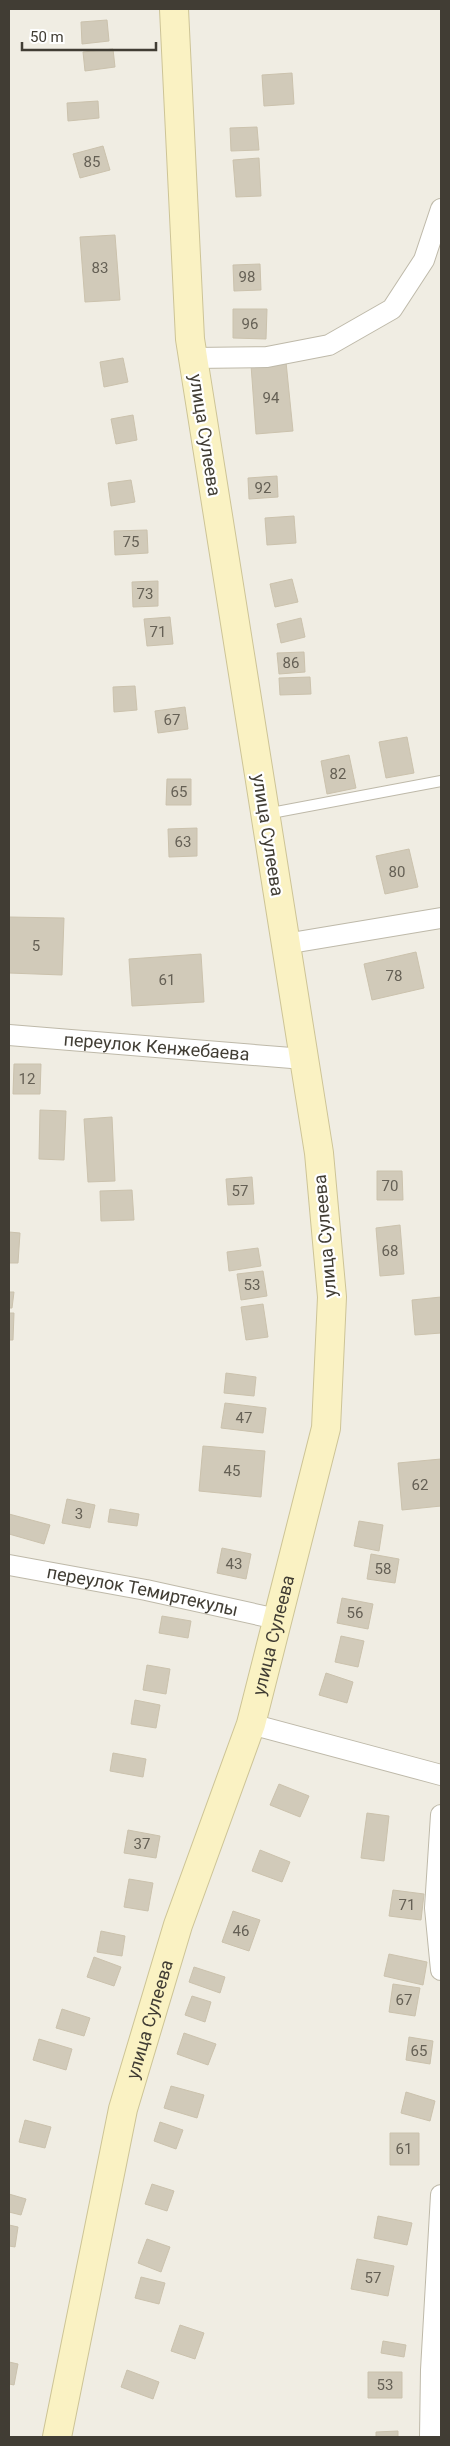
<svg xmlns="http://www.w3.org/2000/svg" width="450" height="2446" font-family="Roboto,sans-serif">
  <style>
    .building { fill: #d1cab9; stroke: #cbc2ad }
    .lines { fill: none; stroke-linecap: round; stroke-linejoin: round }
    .service-casing { stroke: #beb9a9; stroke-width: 12 }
    .minor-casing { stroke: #beb9a9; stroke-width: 22 }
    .secondary-casing { stroke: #cdc496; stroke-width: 30 }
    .service { stroke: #fff; stroke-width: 10 }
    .minor { stroke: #fff; stroke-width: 20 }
    .secondary { stroke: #faf2c3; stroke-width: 28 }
    .labels { text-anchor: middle; stroke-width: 4.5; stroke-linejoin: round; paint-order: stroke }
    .number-label { font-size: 15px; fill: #656055 }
    .street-label { font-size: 18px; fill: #413d34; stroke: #fff }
  </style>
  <rect width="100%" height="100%" fill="#f0ede3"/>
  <path class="building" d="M107 20 109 41 82 44 81 22Z
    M113 49 115 67 85 71 83 52Z
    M292 73 294 104 264 106 262 75Z
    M98 101 99 118 68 121 67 103Z
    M257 127 259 150 231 151 230 128Z
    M103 146 110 170 80 178 73 154Z
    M259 158 261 196 236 197 233 160Z
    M115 235 120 300 85 302 80 237Z
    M260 264 261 290 234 291 233 265Z
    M233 309H267L266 339 233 338Z
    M123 358 128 382 104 387 100 362Z
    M286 362 293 431 256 434 251 365Z
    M133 415 137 440 116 444 111 419Z
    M277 476 278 497 249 499 248 478Z
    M131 480 135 502 111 506 108 483Z
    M294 516 296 543 267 545 265 518Z
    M147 530 148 553 115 555 114 531Z
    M292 579 298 602 275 607 270 584Z
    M158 581V606L133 607 132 582Z
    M170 617 173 644 147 646 144 619Z
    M301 618 305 637 281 643 277 624Z
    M304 652 305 672 279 674 277 653Z
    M310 677 311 694 280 695 279 678Z
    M135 686 137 710 114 712 113 687Z
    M185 707 188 729 158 733 155 711Z
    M407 737 414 773 386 778 379 742Z
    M349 755 356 788 327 794 321 761Z
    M167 779H191V805H166Z
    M197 828V856L169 857 168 829Z
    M409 849 418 887 385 894 376 856Z
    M9 917 64 918 62 975 9 973Z
    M416 952 424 988 372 1000 364 964Z
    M201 954 204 1002 132 1006 129 959Z
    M14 1064H41L40 1094H13Z
    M40 1110 66 1111 64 1160 39 1159Z
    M112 1117 115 1181 88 1182 84 1119Z
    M377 1171H402L403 1200H377Z
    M252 1177 254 1204 228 1205 226 1179Z
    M132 1190 134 1220 101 1221 100 1191Z
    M400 1225 404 1274 380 1276 376 1228Z
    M9 1232 20 1233 18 1263H9Z
    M258 1248 261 1266 229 1271 227 1252Z
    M263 1271 267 1296 241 1300 237 1274Z
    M9 1292H14L12 1308H9Z
    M441 1297V1333L415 1335 412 1300Z
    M263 1304 268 1337 246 1340 241 1307Z
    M9 1313H14L13 1340H9Z
    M226 1373 256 1377 254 1396 224 1393Z
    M225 1403 266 1408 263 1433 221 1428Z
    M203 1446 265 1451 261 1497 199 1491Z
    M441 1459V1506L402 1510 398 1463Z
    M67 1499 95 1505 90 1528 62 1523Z
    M110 1509 139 1514 137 1526 108 1522Z
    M9 1514 50 1525 44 1544 9 1534Z
    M359 1521 383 1525 379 1551 354 1546Z
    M222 1548 251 1554 246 1579 217 1573Z
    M371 1554 399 1559 395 1583 367 1579Z
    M342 1598 373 1604 368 1629 337 1623Z
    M162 1616 191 1621 188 1638 159 1633Z
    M341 1636 364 1641 358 1667 335 1662Z
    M147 1665 170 1669 166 1694 143 1690Z
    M326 1673 353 1682 347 1703 319 1695Z
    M135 1700 160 1705 156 1728 131 1724Z
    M113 1753 146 1759 143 1777 110 1771Z
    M279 1784 309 1796 300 1817 270 1805Z
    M367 1813 389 1816 384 1861 361 1858Z
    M128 1830 160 1836 156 1858 124 1853Z
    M260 1850 290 1862 282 1882 252 1871Z
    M129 1879 153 1883 148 1911 124 1907Z
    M393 1890 424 1894 421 1920 389 1916Z
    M233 1911 260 1920 249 1951 222 1942Z
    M101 1931 125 1936 122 1956 97 1952Z
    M389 1954 427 1962 423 1985 384 1976Z
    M94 1957 121 1967 114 1986 87 1977Z
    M194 1967 225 1977 220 1993 189 1982Z
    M393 1984 420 1988 415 2016 389 2012Z
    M192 1996 211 2002 205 2022 185 2015Z
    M62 2009 90 2018 84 2036 56 2028Z
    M184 2033 216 2044 208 2065 177 2054Z
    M409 2037 433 2041 430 2064 406 2060Z
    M39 2039 72 2049 66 2070 33 2060Z
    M171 2086 204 2095 197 2118 164 2108Z
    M406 2092 435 2101 430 2121 401 2113Z
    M25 2120 51 2127 45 2148 19 2142Z
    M160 2122 183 2130 176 2149 154 2141Z
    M390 2133H419V2165H390Z
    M152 2184 174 2191 167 2211 145 2204Z
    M9 2194 26 2199 21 2215 9 2212Z
    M378 2216 412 2223 407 2245 374 2238Z
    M9 2225 18 2227 15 2247 9 2246Z
    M147 2239 170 2247 161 2272 138 2263Z
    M357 2259 394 2266 388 2296 351 2289Z
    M141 2277 165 2283 159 2304 135 2298Z
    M180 2325 204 2333 195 2359 171 2351Z
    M383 2341 406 2345 404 2357 381 2353Z
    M9 2362 18 2364 14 2385 9 2384Z
    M127 2370 159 2382 153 2399 121 2387Z
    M368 2372H402V2398H368Z
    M398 2431V2437H376V2432Z"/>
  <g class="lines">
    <defs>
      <path id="service" d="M266 814 441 781"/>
      <g id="minor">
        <path d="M193 358 267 357 329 345 392 309 424 260 441 209"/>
        <path d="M285 944 441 918"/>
        <path id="s1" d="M9 1035 304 1059"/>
        <path id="s2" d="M9 1565 146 1590 277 1619"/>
        <path d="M251 1724 441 1775"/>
        <path d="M441 1815 435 1908 441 1970"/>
        <path d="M430 2437 431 2370 441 2195"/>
      </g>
      <g id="secondary">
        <path id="s3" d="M57 2437 123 2109 178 1925 251 1724 326 1428 332 1297 319 1153 190 339 174 9"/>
      </g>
    </defs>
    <use href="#service" class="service-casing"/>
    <use href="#minor" class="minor-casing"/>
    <use href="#secondary" class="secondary-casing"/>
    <use href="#service" class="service"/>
    <use href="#minor" class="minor"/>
    <use href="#secondary" class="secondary"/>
  </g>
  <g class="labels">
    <g class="number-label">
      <text x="92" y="167">85</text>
      <text x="100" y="273">83</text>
      <text x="247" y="282">98</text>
      <text x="250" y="329">96</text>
      <text x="271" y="403">94</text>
      <text x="263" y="493">92</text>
      <text x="131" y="547">75</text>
      <text x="145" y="599">73</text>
      <text x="158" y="637">71</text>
      <text x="291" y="668">86</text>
      <text x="172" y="725">67</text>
      <text x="338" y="779">82</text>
      <text x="179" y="797">65</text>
      <text x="183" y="847">63</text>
      <text x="397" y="877">80</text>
      <text x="36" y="951">5</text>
      <text x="394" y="981">78</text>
      <text x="167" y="985">61</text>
      <text x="27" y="1084">12</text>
      <text x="390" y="1191">70</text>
      <text x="240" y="1196">57</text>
      <text x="390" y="1256">68</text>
      <text x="252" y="1290">53</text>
      <text x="244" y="1423">47</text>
      <text x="232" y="1476">45</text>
      <text x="420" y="1490">62</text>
      <text x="79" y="1519">3</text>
      <text x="234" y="1569">43</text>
      <text x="383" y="1574">58</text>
      <text x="355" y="1618">56</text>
      <text x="142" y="1849">37</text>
      <text x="407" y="1910">71</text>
      <text x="241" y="1936">46</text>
      <text x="404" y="2005">67</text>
      <text x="419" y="2056">65</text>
      <text x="404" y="2154">61</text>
      <text x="373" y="2283">57</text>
      <text x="385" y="2390">53</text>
    </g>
    <g class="street-label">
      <text transform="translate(205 435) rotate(81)" y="6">улица Сулеева</text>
      <text transform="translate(268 835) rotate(81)" y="6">улица Сулеева</text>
      <text dy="6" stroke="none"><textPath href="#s1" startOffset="148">переулок Кенжебаева</textPath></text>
      <text transform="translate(325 1236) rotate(-95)" y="6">улица Сулеева</text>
      <text dy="6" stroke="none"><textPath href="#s2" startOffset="136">переулок Темиртекулы</textPath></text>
      <text dy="6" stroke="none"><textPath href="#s3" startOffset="832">улица Сулеева</textPath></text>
      <text dy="6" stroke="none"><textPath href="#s3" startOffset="428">улица Сулеева</textPath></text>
    </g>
  </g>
  <rect width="450" height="2446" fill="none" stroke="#413d34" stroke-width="20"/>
  <path d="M22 42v8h134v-8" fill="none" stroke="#413d34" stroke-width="2.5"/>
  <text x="30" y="42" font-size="15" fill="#413d34" stroke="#ffffff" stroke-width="4" paint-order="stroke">50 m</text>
</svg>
